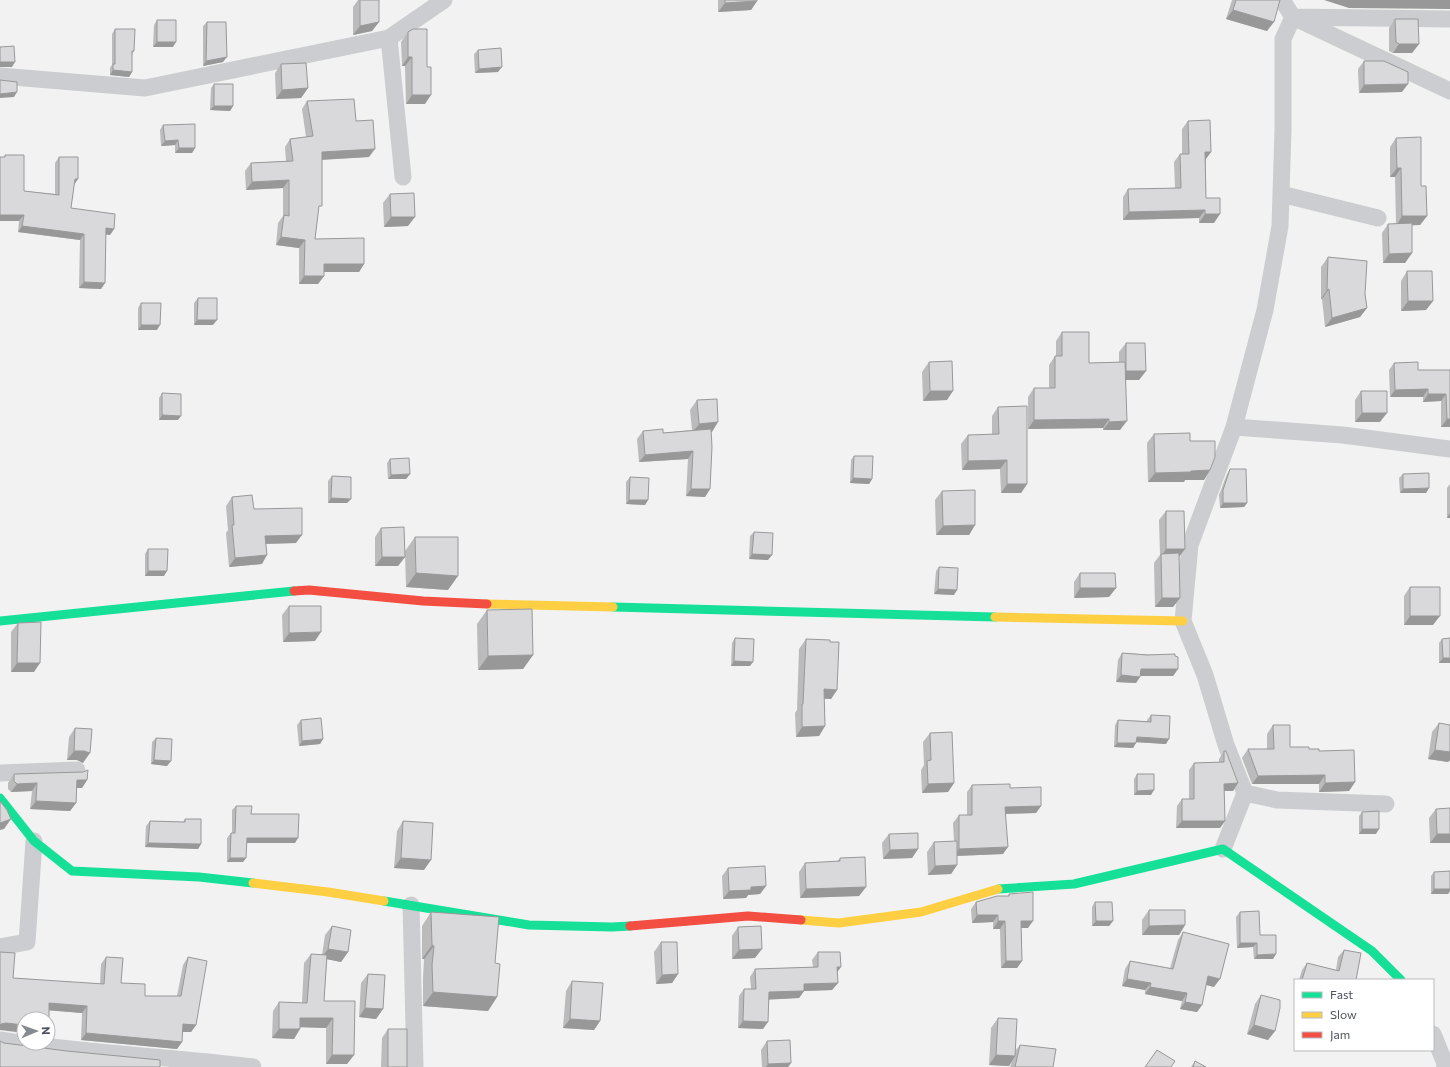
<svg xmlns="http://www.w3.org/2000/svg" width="1450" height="1067" font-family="Commissioner,sans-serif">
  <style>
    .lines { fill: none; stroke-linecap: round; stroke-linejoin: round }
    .street { stroke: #cccdd0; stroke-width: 17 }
    .fast { stroke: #16e098; stroke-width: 9 }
    .slow { stroke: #ffcf43; stroke-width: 9 }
    .jam { stroke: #f24e42; stroke-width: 9 }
    .wall { fill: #bbbbbc }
    .shaded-wall { fill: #989899 }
    .building { fill: #d9d9db; stroke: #989899 }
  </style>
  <rect width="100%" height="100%" fill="#f3f2f2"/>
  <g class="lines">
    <path class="street" d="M1282 0 1293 17 1450 19
      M389 38 403 177
      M0 76 145 88 389 38 444 0
      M1281 194 1378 218
      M1234 427 1343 435 1450 449
      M0 773 77 770
      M1386 804 1277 800 1245 793 1226 745 1205 675 1183 621 1190 545 1234 427 1265 310 1280 226 1283 130V39L1293 17 1450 91
      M1223 849 1245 793
      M411 905 415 1067
      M0 947 27 942 34 841
      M1433 1034 1444 1061 1445 1067
      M0 1040C84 1054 169 1056 253 1067"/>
    <path class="fast" d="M613 607 995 617
      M0 621 294 591
      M0 798 34 841 72 871 199 877 253 883
      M998 889 1074 884 1223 849 1372 951 1401 980
      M384 901 529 925 612 927 630 926"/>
    <path class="slow" d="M487 604 613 607
      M995 617 1183 621
      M253 883 328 892 384 901
      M801 920 839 923 921 912 998 889"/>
    <path class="jam" d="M294 591 309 590 423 601 487 604
      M630 926 748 916 801 920"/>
  </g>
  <path class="wall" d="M358 0H379V22L372 31 353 35V7Z
    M718 0H757V1L751 10 718 12Z
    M1232 0H1280L1267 31 1226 19Z
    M1395 19 1419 44 1412 53H1393L1389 51V28Z
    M157 20 173 47H153L154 25Z
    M207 22 223 62 203 66V26Z
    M115 29 134 51 132 55V72L129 77 110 75V68L112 65V34Z
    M408 32 425 104H406L405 66H402L401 42Z
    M478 50 498 72 475 73 474 54Z
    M1364 61 1402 92 1359 93 1358 69Z
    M281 64 308 88 301 98 276 99 275 73Z
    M214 84 233 106 230 111 210 110 211 88Z
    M307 101 356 121 369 157 322 160 318 211 315 239 364 264 359 272H324V276L318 284H299V248L276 245 278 223 283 216V188L246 190 245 171 251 163 286 161 285 147 290 139 306 137 302 109Z
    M1188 121 1211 152 1206 159V198L1214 223H1199V218L1123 220V197L1128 189 1175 188 1174 162 1180 154H1182V129Z
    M163 125 195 148 192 153H175V145L161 146 160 130Z
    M1396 138 1421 186 1427 216 1420 225H1412V253L1405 263H1383L1382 233 1388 224H1396L1395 177H1390V147Z
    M5 155 24 191 55 194V163L59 157 74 185 71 208 114 229 110 235 106 234 105 283 101 289 79 288 80 240 18 232 19 221 4 157Z
    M390 194 408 226 384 227 383 203Z
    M1328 257 1365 294 1367 308 1360 317 1325 327 1322 299H1321V267Z
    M1407 271 1433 301 1426 310 1401 311V281Z
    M198 298 213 325H194V303Z
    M141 303 157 330H138V308Z
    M1062 332 1089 363 1119 362V352L1126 343 1146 371 1139 380H1126L1120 430H1103V428L1028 429V397L1034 388H1049V365L1055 356H1056V341Z
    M929 362 947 400 923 401 922 372Z
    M1394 363 1418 370H1450V427H1441V401L1423 402V397H1390L1389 370Z
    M1361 391 1380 422H1355V400Z
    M162 393 178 420H159V398Z
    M697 400 712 432H711L710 489 705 497 686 496 688 459 639 462 637 439 643 431 663 433 692 430 690 410Z
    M998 407 1027 484 1021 493H1001L1000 469 962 470 961 444 968 435H992V416Z
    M1154 434 1190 441 1210 470 1204 480H1185L1184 482H1148L1147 443Z
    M854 456 872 479 869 484 850 483 851 460Z
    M390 459 410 474 406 479H388L387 463Z
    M1230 469 1247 503 1244 507 1220 508 1219 495 1227 474Z
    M1403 474 1429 488 1426 493H1400L1399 478Z
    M332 476 351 499 347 503H328V481Z
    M630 477 648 500 645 505 626 504V482Z
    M1450 484V518H1447V488Z
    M942 491 975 525 969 535H936L935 500Z
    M232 497 254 509 296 543 266 544 262 564 229 567 226 533 228 530 226 506Z
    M1166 511 1185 549 1179 557 1180 598 1173 607H1155L1154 563 1160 555 1159 520Z
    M381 528 405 557 398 566H375V537Z
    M754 532 768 560 749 559 750 536Z
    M415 537 448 590 406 587 405 551Z
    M148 549 164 576H145V554Z
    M939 567 954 595 934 594 936 571Z
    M1080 573 1116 588 1109 597 1074 598V582Z
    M1410 587 1433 625H1404V596Z
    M289 606 315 641 283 642 282 615Z
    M487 610 533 655 523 669 478 670 477 624Z
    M18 623 34 672H11V632Z
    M735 638 750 666H731L732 643Z
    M1450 638V663H1439V643L1442 639Z
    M806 639 837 690 831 699H824L825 726 819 736 796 737 795 713 797 710 799 649Z
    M1122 653 1175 656 1178 669 1173 676H1140L1136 683 1116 682 1118 660Z
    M1151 715 1166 744 1136 742 1133 748 1114 747 1115 725 1118 720 1147 721V720Z
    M301 720 323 739 320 744 299 746 297 725Z
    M1439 723 1450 725V760L1448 762 1428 759 1432 732Z
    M1273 725 1290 747 1319 751 1355 782 1349 791 1319 792V784H1252L1242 758 1248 749H1267V734Z
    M75 728 83 763 77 760H67L69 737Z
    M930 733 954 783 948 792 922 793 921 770 924 765 923 742Z
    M156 738 171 761 167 766 151 764 152 742Z
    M1224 751 1238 783 1233 791H1224L1225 821 1220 828H1176L1177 806 1182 799H1189V770L1194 763 1219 762V759Z
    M14 774 87 780 82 788H77L76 803 70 811 30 809 32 791 11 792 8 789V783Z
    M1137 774 1151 795H1134V779Z
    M972 785 1010 788 1041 806 1036 813 1006 814 1003 854 957 856V865L951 874 928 875 927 852 934 842H954L953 823 959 815H967V792Z
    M236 806 251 814 295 843H246V858L243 862H227V838L231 833H232V810Z
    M1436 809 1450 843H1430L1429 818Z
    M1362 812 1376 834H1359V816Z
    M185 819 201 844 198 849 145 847 146 826 150 821 183 822Z
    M403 821 424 870 394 868 397 831Z
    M889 834 918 849 912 858 883 859 882 843Z
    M840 858 866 887 859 896 800 898 799 872 805 863 837 862Z
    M728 868 766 886 760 894 748 895 746 898 723 899 722 876Z
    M1450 871V891L1448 894H1431V876L1434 872Z
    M1009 894 1028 928H1021L1022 961 1017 968H1001L1000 929H993V922L972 923 971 909 976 902 1008 896Z
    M1095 902 1113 921 1109 926H1092V907Z
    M1149 910 1185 925 1179 935H1142V920Z
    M431 912 495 963 497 997 488 1011 423 1006V978L424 959H422V926Z
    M1240 912 1260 935 1273 959H1254L1253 947 1237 948 1236 917Z
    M332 926 348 952 341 962 327 959 324 1001 354 1055 347 1064H326V1028L300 1027 294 1039 272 1038 273 1011 279 1002 302 1003 304 963 311 954 322 955 325 935Z
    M738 927 755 958 732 959V936Z
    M1183 932 1214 987 1206 985 1202 1005 1197 1012 1180 1009 1182 1001 1145 994V990L1122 986 1125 969 1130 961 1170 968 1178 940Z
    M661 942 678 974 672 983 656 984 654 952Z
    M1344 950 1356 980H1299L1302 970 1307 963 1336 970 1338 957Z
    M0 952 13 978 100 984 101 964 106 957 121 983 145 996H177L183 965 188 957 196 1025 191 1032H182V1042L177 1049 81 1040 82 1013 49 1010 0 1030Z
    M818 952 837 972 838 983 832 990 804 991 799 998 769 999 763 1029 738 1028 739 996 744 989H751L750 977 755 969 813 967 812 960Z
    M368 974 383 1009 376 1019 359 1017 361 983Z
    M572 981 600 1021 594 1030 563 1028 566 991Z
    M1261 995 1275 1031 1268 1040 1247 1034 1255 1004Z
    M998 1018 1015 1051 1020 1045 1053 1067H1010L1012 1061 1009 1066 989 1065 991 1028Z
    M388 1029 407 1067H381L382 1038Z
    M767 1041 791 1063 788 1067H762L761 1050Z
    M1195 1061 1206 1067H1191Z"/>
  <path class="shaded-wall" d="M1324 0H1450V9L1349 8Z
    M757 1 751 10 718 12 725 3Z
    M1233 10 1274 22 1267 31 1226 19Z
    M379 22 372 31 353 35 360 26Z
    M157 42H176L173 47H153Z
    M1399 44H1419L1412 53H1393Z
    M227 57 223 62 203 66 206 61Z
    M408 57H412L405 66H402Z
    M0 62H15L12 67H0Z
    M502 67 498 72 475 73 479 69Z
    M113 70 132 72 129 77 110 75Z
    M1408 84 1402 92 1359 93 1364 85Z
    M308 88 301 98 276 99 282 90Z
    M17 92 14 97 0 98V94Z
    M412 95H431L425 104H406Z
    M214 106H233L230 111 210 110Z
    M178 140 175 145 161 146 165 141Z
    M179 148H195L192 153H175Z
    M375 149 369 157 316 160 322 152Z
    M1205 152H1211L1205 160Z
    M1397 168H1401L1395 177H1390Z
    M75 179H78L74 185Z
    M289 180 283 188 246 190 252 182Z
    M1205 210 1199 218 1123 220 1129 212Z
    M1205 214H1220L1214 223H1199Z
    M0 215H24L19 221H0Z
    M1402 216H1427L1420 225 1396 226Z
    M391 217H415L408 226 384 227Z
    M22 226 84 234 80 240 18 232Z
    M106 228 114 229 110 235 101 234Z
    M281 237 305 240 299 248 276 245Z
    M1412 253 1405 263H1383L1389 254Z
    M324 264H364L359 272H318Z
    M304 276H324L318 284H299Z
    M84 282 105 283 101 289 79 288Z
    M1329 289 1322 299H1321L1327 290Z
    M1408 301H1433L1426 310 1401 311Z
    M1367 308 1360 317 1325 327 1332 318Z
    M197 320H217L213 325H194Z
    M141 325H160L157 330H138Z
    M1126 371H1146L1139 380H1119Z
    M1428 389 1423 397H1390L1395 390Z
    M930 391H953L947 400 923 401Z
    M1428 394H1446L1441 401 1423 402Z
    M1362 413H1387L1380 422H1355Z
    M162 415 181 416 178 420H159Z
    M1109 419 1103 428 1028 429 1034 420Z
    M1447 419H1450V427H1441Z
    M1127 421 1120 430H1103L1109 422Z
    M718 422 712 432 692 433 699 424Z
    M693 451 688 459 639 462 645 455Z
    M1007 460 1000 469 962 470 968 461Z
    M1210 470 1204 480H1185L1184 482H1148L1155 473 1191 471Z
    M410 474 406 479H388L391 475Z
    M853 478 872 479 869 484 850 483Z
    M1007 484H1027L1021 493H1001Z
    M1429 488 1426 493H1400L1403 489Z
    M691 489H710L705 497 686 496Z
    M331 498 351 499 347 503H328Z
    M629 500H648L645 505 626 504Z
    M1223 503H1247L1244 507 1220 508Z
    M1450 513V518H1447Z
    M975 525 969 535H936L943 526Z
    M302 535 296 543 259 544 265 536Z
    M1166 549H1185L1178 558 1161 557Z
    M752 554 772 555 768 560 749 559Z
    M267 555 262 564 229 567 235 558Z
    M382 557H405L398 566H375Z
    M148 571H167L164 576H145Z
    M416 573 458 576 448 590 406 587Z
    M1080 588H1116L1109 597 1074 598Z
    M938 589 957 590 954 595 934 594Z
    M1162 598H1180L1173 607H1155Z
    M1410 616H1440L1433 625H1404Z
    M321 632 315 641 283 642 289 633Z
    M533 655 523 669 478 670 488 656Z
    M1443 658H1450V663H1439Z
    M734 661 753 662 750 666H731Z
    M17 663H40L34 672H11Z
    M1141 669H1178L1173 676H1136Z
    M1121 675 1140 677 1136 683 1116 682Z
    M824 689 837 690 831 699 817 698Z
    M825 726 819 736 796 737 802 727Z
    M1137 737 1169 739 1166 744 1133 742Z
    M323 739 320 744 299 746 302 741Z
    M1117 743H1136L1133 748 1114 747Z
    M1435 750 1450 752V760L1448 762 1428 759Z
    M74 751H84L90 753 83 763 77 760H67Z
    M154 760 171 761 167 766 151 764Z
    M1325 775 1319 784H1252L1258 776Z
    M77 780H87L82 788H72Z
    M1355 782 1349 791 1319 792 1325 783Z
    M37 783 32 791 11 792 17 784Z
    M954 783 948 792 922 793 928 784Z
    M1238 783 1233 791H1219L1224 784Z
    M1154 790 1151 795H1134L1137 791Z
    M36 801 76 803 70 811 30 809Z
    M1041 806 1036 813 1000 814 1005 807Z
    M11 819 4 829 0 830V823Z
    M1182 821H1225L1220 828H1176Z
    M1362 829H1379L1376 834H1359Z
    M1437 834H1450V843H1430Z
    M247 838H298L295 843H243Z
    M148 843 201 844 198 849 145 847Z
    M1008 847 1003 854 954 856 959 849Z
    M918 849 912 858 883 859 890 850Z
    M230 858H246L243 862H227Z
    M401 858 431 860 424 870 394 868Z
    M957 865 951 874 928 875 935 866Z
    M766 886 760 894 748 895 746 898 723 899 729 891 751 887Z
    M866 887 859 896 800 898 806 889Z
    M1434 889H1450V891L1448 894H1431Z
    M977 915H998L993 922 972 923Z
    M998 921H1005L1000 929H993Z
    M1021 921H1033L1028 928H1016Z
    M1096 921H1113L1109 926H1092Z
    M1185 925 1179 935H1142L1149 926Z
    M1240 943H1257L1253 947 1237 948Z
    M432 945 434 946 424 959H422Z
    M328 949 348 952 341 962 321 958Z
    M762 949 755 958 732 959 739 950Z
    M1276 954 1273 959H1254L1257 955Z
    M1006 961H1022L1017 968H1001Z
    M837 967H841L836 974Z
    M678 974 672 983 656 984 662 975Z
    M1208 976 1220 979 1214 987 1203 984Z
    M1127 979 1151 983 1145 990 1122 986Z
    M838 983 832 990 804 991 799 998 763 1000 769 992 804 984Z
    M1150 987 1187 993 1182 1001 1145 994Z
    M433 992 497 997 488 1011 423 1006Z
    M1185 1002 1202 1005 1197 1012 1180 1009Z
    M49 1003 87 1006 82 1013 44 1010Z
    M365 1008 383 1009 376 1019 359 1017Z
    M300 1018H333L326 1028 294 1027Z
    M570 1019 600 1021 594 1030 563 1028Z
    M743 1021 768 1022 763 1029 738 1028Z
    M6 1023 24 1025V1033L0 1030V1025L1 1024Z
    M183 1024 196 1025 191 1032H177Z
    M1254 1025 1275 1031 1268 1040 1247 1034Z
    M279 1029H300L294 1039 272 1038Z
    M86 1033 182 1042 177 1049 81 1040Z
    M332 1055H354L347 1064H326Z
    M996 1055 1015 1056 1009 1066 989 1065Z
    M791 1063 788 1067H766L768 1064Z"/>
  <path class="building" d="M360 0H379V22L360 26Z
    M725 0H757V1L725 3Z
    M1236 0H1280L1274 22 1233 10Z
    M1395 19H1418L1419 44H1399L1396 42Z
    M157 20H176V42H157Z
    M207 22H226L227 57 206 61Z
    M115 29H135L134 51H132V72L113 70V64H115Z
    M413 29H427V67H431V95H412V57H408V32Z
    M14 46 15 62H0V47Z
    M501 48 502 67 479 69 478 50Z
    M1364 61H1384L1408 72V84L1364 85Z
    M306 63 308 88 282 90 281 64Z
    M0 80 17 82V92L0 94Z
    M214 84H233V106H214Z
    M354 99 356 121 373 120 375 149 322 152V206H319L315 239 364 238V264H324V276H304L305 240 281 237 284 215 289 216V180L252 182 251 163 293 161 290 139 313 136 307 101Z
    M1210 120 1211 152H1205L1206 198H1220V214H1205V210L1129 212 1128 189 1181 188 1180 154H1189L1188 121Z
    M195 124V148H179L178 140 165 141 163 125Z
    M1421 137V186H1426L1427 216H1402L1401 168H1397L1396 138Z
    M5 155H24V191L59 195V157H78V179H75L71 208 115 214 114 229 106 228 105 283 84 282V234L22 226 24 215H0V157H5Z
    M414 193 415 217H391L390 194Z
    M1412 223V253L1389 254 1388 224Z
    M1328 257 1367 261 1365 294 1367 308 1332 318 1329 289 1327 290Z
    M1407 271H1432L1433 301H1408Z
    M198 298H217V320H197Z
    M141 303H161L160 325H141Z
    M1062 332H1089V363L1125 362 1127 421 1109 422V419L1034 420V388H1055V356H1062Z
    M1126 343H1145L1146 371H1126Z
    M952 361 953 391H930L929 362Z
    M1418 362V370H1450V419H1447L1446 394H1428V389L1395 390 1394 363Z
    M1361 391H1387V413H1362Z
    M162 393 181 394V416L162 415Z
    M717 399 718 422 699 424 697 400Z
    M1027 406V484H1007V460L968 461V435L999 434 998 407Z
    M663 429V433L711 429 712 447 710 489H691L693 451 645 455 643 431Z
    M1190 433V441H1215V457L1210 470 1191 471V472L1155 473 1154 434Z
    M854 456H873L872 479 853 478Z
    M409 458 410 474 391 475 390 459Z
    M1230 469H1246L1247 503H1223V490Z
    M1429 473V488L1403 489V474Z
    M332 476 351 477V499L331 498Z
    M630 477 649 478 648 500H629Z
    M975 490V525L943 526 942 491Z
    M252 495 254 509 302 508V535L265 536 267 555 235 558 232 525H234L232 497Z
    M1166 511H1184L1185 549H1166Z
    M404 527 405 557H382L381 528Z
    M754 532 773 533 772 555 752 554Z
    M415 537H458V576L416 573Z
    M148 549H168L167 571H148Z
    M1179 553 1180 598H1162L1161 554Z
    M939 567 958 568 957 590 938 589Z
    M1080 573H1115L1116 588H1080Z
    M1410 587H1440V616H1410Z
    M289 606H321V632L289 633Z
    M532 609 533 655 488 656 487 610Z
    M41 622 40 663H17L18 623Z
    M735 638 754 639 753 662 734 661Z
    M1450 638V658H1443L1442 639Z
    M806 639 830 640V642H839L837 690 824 689 825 726 802 727V704H803Z
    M1122 653 1147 655 1175 654V656L1178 657V669H1141L1140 677 1121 675Z
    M1151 715 1170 716 1169 739 1137 737 1136 743H1117L1118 720 1151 722Z
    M321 718 323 739 302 741 301 720Z
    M1439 723 1450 725V752L1435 750Z
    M1273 725H1290V747H1309V749H1319V751L1354 750 1355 782 1325 783V775L1258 776 1248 749H1274Z
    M75 728 92 729 90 753 84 751H74Z
    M952 732 954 783 928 784 927 761 931 760 930 733Z
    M156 738 172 739 171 761 154 760Z
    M1224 751H1226L1238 783 1224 784 1225 821H1182V799H1194V763L1224 762Z
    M88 770 87 780H77L76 803 36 801 37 783 17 784 14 781V774L83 772Z
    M1137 774H1154V790L1137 791Z
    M1010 784V788L1041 787V806L1005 807 1008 847 959 849V815H972V785Z
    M0 801 7 810 11 819 0 823Z
    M236 806H252L251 814H299L298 838H247L246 858H230L231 833H235Z
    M1450 808V834H1437L1436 809Z
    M1379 811V829H1362V812Z
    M185 819H201V844L148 843 150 821 185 822Z
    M403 821 433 823 431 860 401 858Z
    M918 833V849L890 850 889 834Z
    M957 841V865L935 866 934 842Z
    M865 857 866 887 806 889 805 863 840 861V858Z
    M765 866 766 886 751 887V890L729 891 728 868Z
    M1450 871V889H1434V872Z
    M1033 892V921H1021L1022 961H1006L1005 921H998V915H977L976 902 997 896H1009V894Z
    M1095 902H1112L1113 921H1096Z
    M1149 910H1185V925L1149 926Z
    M1259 911 1260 935H1276V954L1257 955V943H1240V912Z
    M431 912 499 917 495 963 500 964 497 997 433 992 432 965 434 946 432 945Z
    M332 926 351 930 348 952 328 949Z
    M761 926 762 949 739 950 738 927Z
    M1183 932 1229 944 1220 979 1208 976 1202 1005 1185 1002 1187 993 1150 987 1151 983 1127 979 1130 961 1173 969Z
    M661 942H677L678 974 662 975Z
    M1344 950 1361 953 1356 980H1302L1307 963 1339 971Z
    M0 952 15 953 13 978 104 984 106 957 123 958 121 983 145 984V996H181L188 957 207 961 196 1025 183 1024 182 1042 86 1033 87 1006 49 1003V1029H48V1019H24V1025L6 1023 1 1024 0 1025Z
    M818 952H840L841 967H837L838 983 804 984V991L769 992 768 1022 743 1021 744 989H756L755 969 818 967Z
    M311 954 327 955 324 1001H355L354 1055H332L333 1018H300V1029H279V1002L307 1003Z
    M368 974 385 975 383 1009 365 1008Z
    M572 981 603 983 600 1021 570 1019Z
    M1261 995 1280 1000V1008L1275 1031 1254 1025Z
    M998 1018 1017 1019 1015 1056 996 1055Z
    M388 1029H407V1067H388Z
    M790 1040 791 1063 768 1064 767 1041Z
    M0 1041 4 1043 67 1051 160 1060V1067H0Z
    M1020 1045 1056 1049 1053 1067H1015Z
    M1157 1050 1175 1061 1171 1067H1145Z
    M1195 1061 1206 1067H1193Z"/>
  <rect x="1294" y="979" width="140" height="72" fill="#ffffff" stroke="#b7babe"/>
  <rect x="1302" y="992" width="20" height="6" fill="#16e098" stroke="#b7babe"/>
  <text x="1330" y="999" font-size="12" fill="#4b525d">Fast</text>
  <rect x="1302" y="1012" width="20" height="6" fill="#ffcf43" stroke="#b7babe"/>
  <text x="1330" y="1019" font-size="12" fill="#4b525d">Slow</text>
  <rect x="1302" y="1032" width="20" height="6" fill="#f24e42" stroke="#b7babe"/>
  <text x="1330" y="1039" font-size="12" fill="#4b525d">Jam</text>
  <g transform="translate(36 1031) rotate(88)"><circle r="19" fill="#ffffff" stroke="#b7babe"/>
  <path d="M0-3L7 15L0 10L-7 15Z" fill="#868a91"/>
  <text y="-6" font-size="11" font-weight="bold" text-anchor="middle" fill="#4b525d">N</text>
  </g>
</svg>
